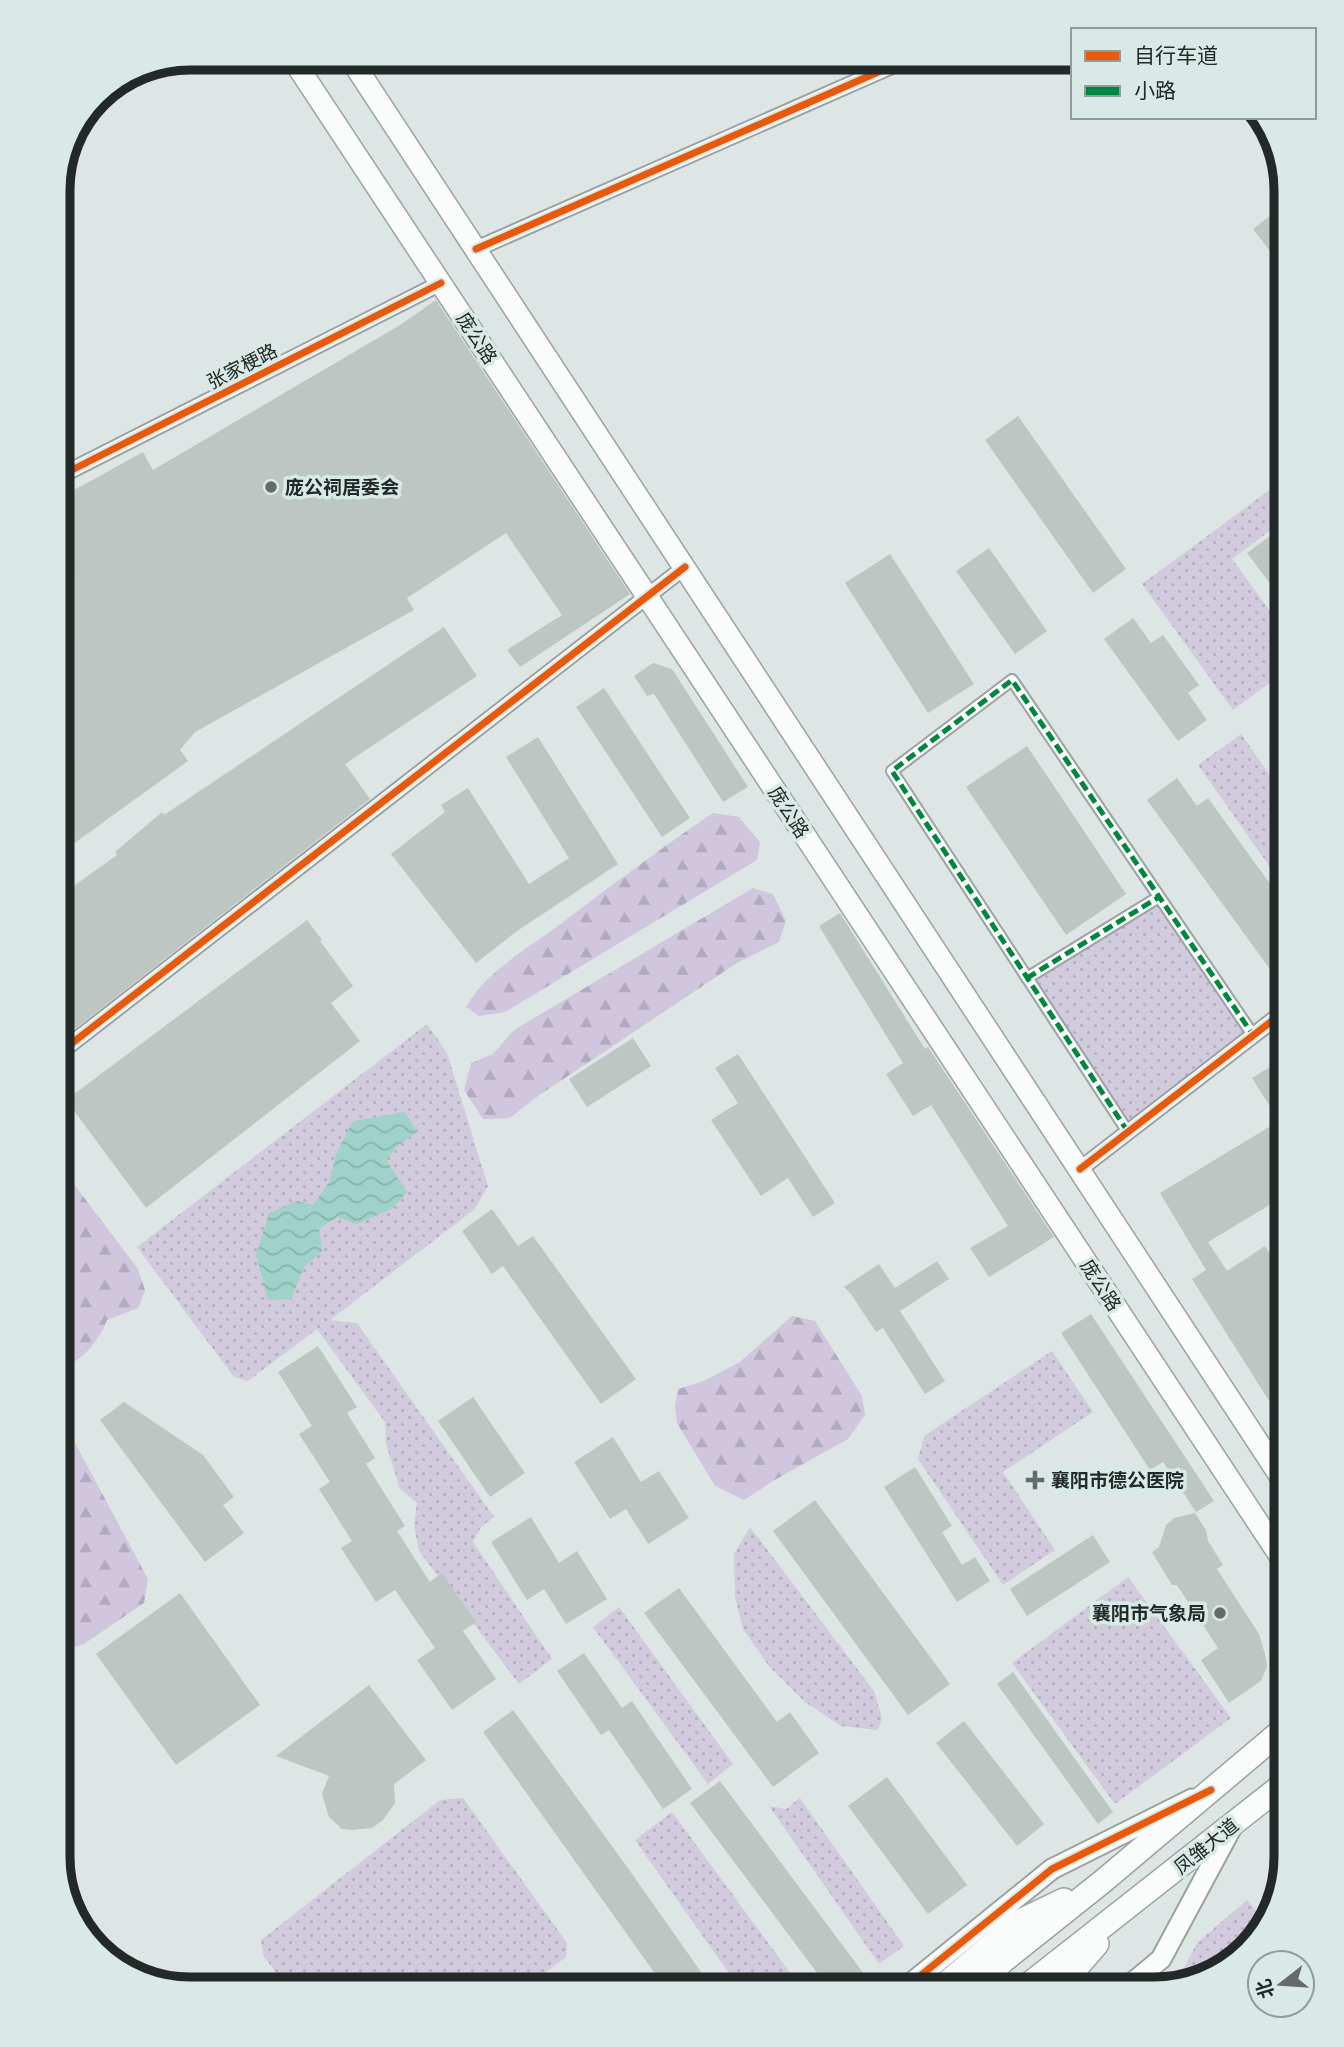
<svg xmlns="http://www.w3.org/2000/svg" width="1344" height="2047" font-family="Merriweather,'Noto Sans SC',serif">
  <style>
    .grass { fill: url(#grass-dots) }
    .forest { fill: url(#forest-firs) }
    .water { fill: url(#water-waves) }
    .building { fill: #bec6c4 }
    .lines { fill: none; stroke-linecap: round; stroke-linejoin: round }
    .pedestrian-casing { stroke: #9ca2a1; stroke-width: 14 }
    .minor-casing { stroke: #9ca2a1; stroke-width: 18 }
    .tertiary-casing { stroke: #9ca2a1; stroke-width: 23 }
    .secondary-casing { stroke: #9ca2a1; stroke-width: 24 }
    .primary-casing { stroke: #9ca2a1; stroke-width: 26 }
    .pedestrian { stroke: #fafbfb; stroke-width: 10 }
    .minor { stroke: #fafbfb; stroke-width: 14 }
    .tertiary { stroke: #fafbfb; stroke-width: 19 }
    .secondary { stroke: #fafbfb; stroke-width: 21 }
    .primary { stroke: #fafbfb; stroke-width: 23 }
    .quiet { stroke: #00873e; stroke-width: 5; stroke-dasharray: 10 5; stroke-linecap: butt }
    .cycleway-casing { stroke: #d9eae6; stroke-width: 11 }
    .cycleway { stroke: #e8590c; stroke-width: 7 }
    .poi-dot { fill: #646b6a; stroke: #d9eae6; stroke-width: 2.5 }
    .labels { text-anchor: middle; stroke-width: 7; stroke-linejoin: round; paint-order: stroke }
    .street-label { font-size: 19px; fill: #232928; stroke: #d9eae6 }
    .poi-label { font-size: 19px; font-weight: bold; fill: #232928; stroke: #d9eae6; text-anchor: start }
    .rim { fill: none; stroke: #232928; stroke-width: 9 }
  </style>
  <defs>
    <pattern id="grass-dots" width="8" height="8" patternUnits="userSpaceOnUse" patternTransform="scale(1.75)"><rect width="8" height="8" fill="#d2cbdd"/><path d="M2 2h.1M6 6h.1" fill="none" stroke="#b4aebe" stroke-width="1.8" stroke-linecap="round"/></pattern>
    <pattern id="forest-firs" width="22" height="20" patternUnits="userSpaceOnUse" patternTransform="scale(1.75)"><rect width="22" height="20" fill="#d0c6de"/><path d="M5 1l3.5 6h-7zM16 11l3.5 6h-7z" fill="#b2aabe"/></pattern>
    <pattern id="water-waves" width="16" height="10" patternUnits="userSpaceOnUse" patternTransform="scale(1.75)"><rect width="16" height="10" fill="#9fd2c9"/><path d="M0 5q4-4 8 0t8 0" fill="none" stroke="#89b4ad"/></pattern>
  </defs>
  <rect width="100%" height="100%" fill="#dde6e4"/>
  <path class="grass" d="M1286 478V519L1232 559 1286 633V671L1233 710 1142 584Z
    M1241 734 1286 798V890L1198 765Z
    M1159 897 1253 1035 1128 1132 1027 978Z
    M427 1024 447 1053 488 1186 475 1209 330 1320 357 1323 494 1517 481 1527 473 1542 552 1659 519 1684 419 1551 414 1526 417 1503 400 1489 386 1444 385 1422 317 1329 248 1381 234 1377 137 1247Z
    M1052 1351 1093 1412 1003 1472 1055 1550 1003 1585 918 1459 924 1436Z
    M750 1527 874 1691 882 1718 878 1730 841 1726 805 1702 769 1666 743 1629 735 1597 734 1554Z
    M1128 1577 1231 1718 1115 1804 1012 1663Z
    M619 1607 733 1764 708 1784 593 1627Z
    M463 1798 567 1943 566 1957 523 1989H289L264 1957 261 1940 440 1800Z
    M800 1798 904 1946 879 1964 769 1806 786 1809Z
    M672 1812 802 1989H740L635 1840Z
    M1247 1900 1268 1924 1220 1972 1176 1983 1197 1943Z"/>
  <path class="forest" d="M713 813 739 817 760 842 757 860 505 1012 479 1016 466 1007C484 973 531 946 562 923 612 885 661 848 713 813Z
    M753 888 773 894 786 921 779 942 737 963 538 1096 510 1118 483 1119 464 1090 471 1063 493 1054 514 1030Z
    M58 1163 138 1269 145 1290 138 1308 107 1320C97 1344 82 1361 58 1370Z
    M792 1316 815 1321 862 1396 865 1415 848 1439 773 1481 744 1500 715 1486 677 1423 675 1407 678 1389 704 1381 740 1362Z
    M58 1418 75 1443 148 1579 144 1603 84 1644 58 1652Z"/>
  <path class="water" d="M405 1112 417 1132 397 1146 386 1160 407 1192 393 1208 357 1224 337 1217 319 1229 322 1251 304 1267 291 1299 268 1300 256 1255 269 1213 297 1201 313 1205 330 1181 336 1154 353 1121Z"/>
  <path class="building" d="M1286 204V272L1253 229Z
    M436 300 630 594 520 667 507 650 562 615 506 533 407 598 414 610 195 732 180 750 188 761 58 855V499L143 452 153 470 400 325Z
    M1018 416 1126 569 1093 593 985 440Z
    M1274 533 1286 550V605L1247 553Z
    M989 548 1047 631 1015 654 956 571Z
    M890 554 974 684 928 713 845 583Z
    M1133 618 1151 643 1163 635 1199 685 1188 693 1207 720 1178 741 1104 639Z
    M444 627 477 676 345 764 370 799 58 1042V897L117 855 115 852 162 812 164 815Z
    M653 663 672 669 748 787 723 802 654 694 647 696 634 676Z
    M604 688 690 818 662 837 576 707Z
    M1286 736V773L1269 749Z
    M538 737 618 864 517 931 476 963 391 854 445 812 441 805 468 788 529 884 569 858 506 757Z
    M1027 746 1126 894 1066 935 966 787Z
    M1177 778 1197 806 1208 798 1286 906V972L1277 979 1147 800Z
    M840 913 925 1049 928 1047 1054 1237 989 1277 970 1248 1008 1226 931 1105 913 1116 886 1074 903 1063 819 926Z
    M307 920 322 940 320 941 353 986 331 1003 360 1041 146 1208 66 1100Z
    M633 1038 651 1066 587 1107 569 1079Z
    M738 1054 835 1203 813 1217 788 1178 761 1196 711 1120 738 1103 715 1068Z
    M1286 1057V1195L1208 1242 1227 1271 1265 1246 1286 1279V1398L1273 1407 1192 1279 1206 1270 1160 1193 1279 1121 1252 1078Z
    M492 1209 518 1246 533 1236 636 1379 601 1404 503 1266 492 1274 462 1231Z
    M937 1261 949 1279 900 1311 945 1381 925 1394 883 1328 876 1332 851 1294 844 1287 879 1264 895 1288Z
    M1091 1314 1214 1501 1196 1512 1163 1462 1150 1470 1061 1333Z
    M318 1346 357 1407 347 1413 375 1458 366 1464 405 1526 397 1531 430 1582 442 1573 476 1622 463 1631 496 1679 452 1710 417 1660 435 1648 395 1590 376 1602 341 1548 352 1541 319 1489 330 1482 299 1434 312 1426 278 1372Z
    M473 1397 525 1473 490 1497 438 1421Z
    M124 1402 203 1455 234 1497 223 1505 244 1533 205 1562 100 1420Z
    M613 1437 641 1482 659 1471 689 1518 648 1544 626 1509 610 1519 574 1462Z
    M915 1467 952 1526 942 1532 962 1565 975 1557 990 1581 957 1602 884 1487Z
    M815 1500 950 1684 908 1715 773 1531Z
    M1195 1513 1206 1530 1208 1541 1223 1565 1217 1569 1259 1634 1265 1654 1267 1666 1261 1681 1229 1703 1201 1660 1218 1648 1177 1585H1172L1152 1552 1159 1547 1166 1525 1174 1518Z
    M531 1517 559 1563 577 1551 607 1599 566 1624 544 1589 527 1600 491 1542Z
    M1093 1535 1110 1562 1027 1616 1010 1589Z
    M679 1588 777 1722 790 1712 819 1753 773 1787 644 1613Z
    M180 1593 260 1705 176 1765 96 1654Z
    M584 1653 622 1708 632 1701 692 1789 663 1809 609 1730 601 1735 557 1671Z
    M1013 1672 1113 1812 1098 1824 997 1684Z
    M369 1685 426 1760 394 1784 395 1803 383 1820 372 1828 353 1830 342 1829 329 1817 322 1794 329 1776 276 1756Z
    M513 1710 625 1864 713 1989H666L483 1732Z
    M964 1721 1044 1824 1017 1846 936 1743Z
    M887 1777 967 1885 928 1914 848 1806Z
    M720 1781 867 1978 852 1989H829L690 1803Z"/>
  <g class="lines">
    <defs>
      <path id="pedestrian" d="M1027 978 1159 897
        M1128 1132 892 771 1012 680 1253 1035"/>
      <path id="minor" d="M476 249 910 58
        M58 477 441 283
        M58 1054 685 567
        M1080 1169 1286 1010"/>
      <path id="tertiary" d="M904 1989 1052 1869 1192 1799
        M1125 1989 1161 1959 1233 1825"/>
      <path id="secondary" d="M292 58 1286 1565
        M350 58 1286 1485"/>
      <path id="primary" d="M939 1989 1020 1921 1064 1900
        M973 1989 1003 1961 1102 1882 1286 1727
        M1023 1989 1286 1782
        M1058 1989 1097 1944"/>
    </defs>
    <use href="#pedestrian" class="pedestrian-casing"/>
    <use href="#minor" class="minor-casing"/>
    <use href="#tertiary" class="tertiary-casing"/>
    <use href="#secondary" class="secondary-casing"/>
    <use href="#primary" class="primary-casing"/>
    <use href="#pedestrian" class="pedestrian"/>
    <use href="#minor" class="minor"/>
    <use href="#tertiary" class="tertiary"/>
    <use href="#secondary" class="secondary"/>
    <use href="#primary" class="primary"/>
    <path class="quiet" d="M1027 978 1159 897
      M1128 1132 892 771 1012 680 1253 1035"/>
    <defs>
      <path id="cycleway" d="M476 249 910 58
        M58 477 441 283
        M58 1054 685 567
        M1080 1169 1286 1010
        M904 1989 1052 1869 1211 1790"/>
    </defs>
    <use href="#cycleway" class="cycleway-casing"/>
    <use href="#cycleway" class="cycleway"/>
  </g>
  <g class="poi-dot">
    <circle cx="271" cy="487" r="7"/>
    <path d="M1031.5 1469.5h7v7h7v7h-7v7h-7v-7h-7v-7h7z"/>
    <circle cx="1220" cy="1613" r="7"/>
  </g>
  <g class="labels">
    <g class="street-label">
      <text transform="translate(477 338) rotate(57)" y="7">庞公路</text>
      <text transform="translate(242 366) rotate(-27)" y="7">张家梗路</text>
      <text transform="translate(789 812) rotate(57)" y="7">庞公路</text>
      <text transform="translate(1101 1285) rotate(57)" y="7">庞公路</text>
      <text transform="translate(1206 1846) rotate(-39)" y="7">凤雏大道</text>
    </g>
    <g class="poi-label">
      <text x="285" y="494">庞公祠居委会</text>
      <text x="1051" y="1487">襄阳市德公医院</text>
      <text x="1206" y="1620" text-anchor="end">襄阳市气象局</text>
    </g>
  </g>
  <path d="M0 0H1344V2047H0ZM190 70H1154A120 120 0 0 1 1274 190V1857A120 120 0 0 1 1154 1977H190A120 120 0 0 1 70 1857V190A120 120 0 0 1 190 70Z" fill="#d9eae6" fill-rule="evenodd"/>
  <path class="rim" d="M190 70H1154A120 120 0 0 1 1274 190V1857A120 120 0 0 1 1154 1977H190A120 120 0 0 1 70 1857V190A120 120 0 0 1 190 70Z"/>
  <rect x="1071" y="28" width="245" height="91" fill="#d9eae6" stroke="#909d9a" stroke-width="2"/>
  <rect x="1085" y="51" width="35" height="10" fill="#e8590c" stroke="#909d9a" stroke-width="2"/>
  <text x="1134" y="63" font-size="21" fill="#232928">自行车道</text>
  <rect x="1085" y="86" width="35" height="10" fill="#00873e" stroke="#909d9a" stroke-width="2"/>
  <text x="1134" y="98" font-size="21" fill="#232928">小路</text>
  <g transform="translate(1281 1984) rotate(253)"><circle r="33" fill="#d9eae6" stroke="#909d9a" stroke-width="2"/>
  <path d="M0-5L12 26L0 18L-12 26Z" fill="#646b6a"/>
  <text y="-10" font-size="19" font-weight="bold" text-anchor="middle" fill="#232928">北</text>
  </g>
</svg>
